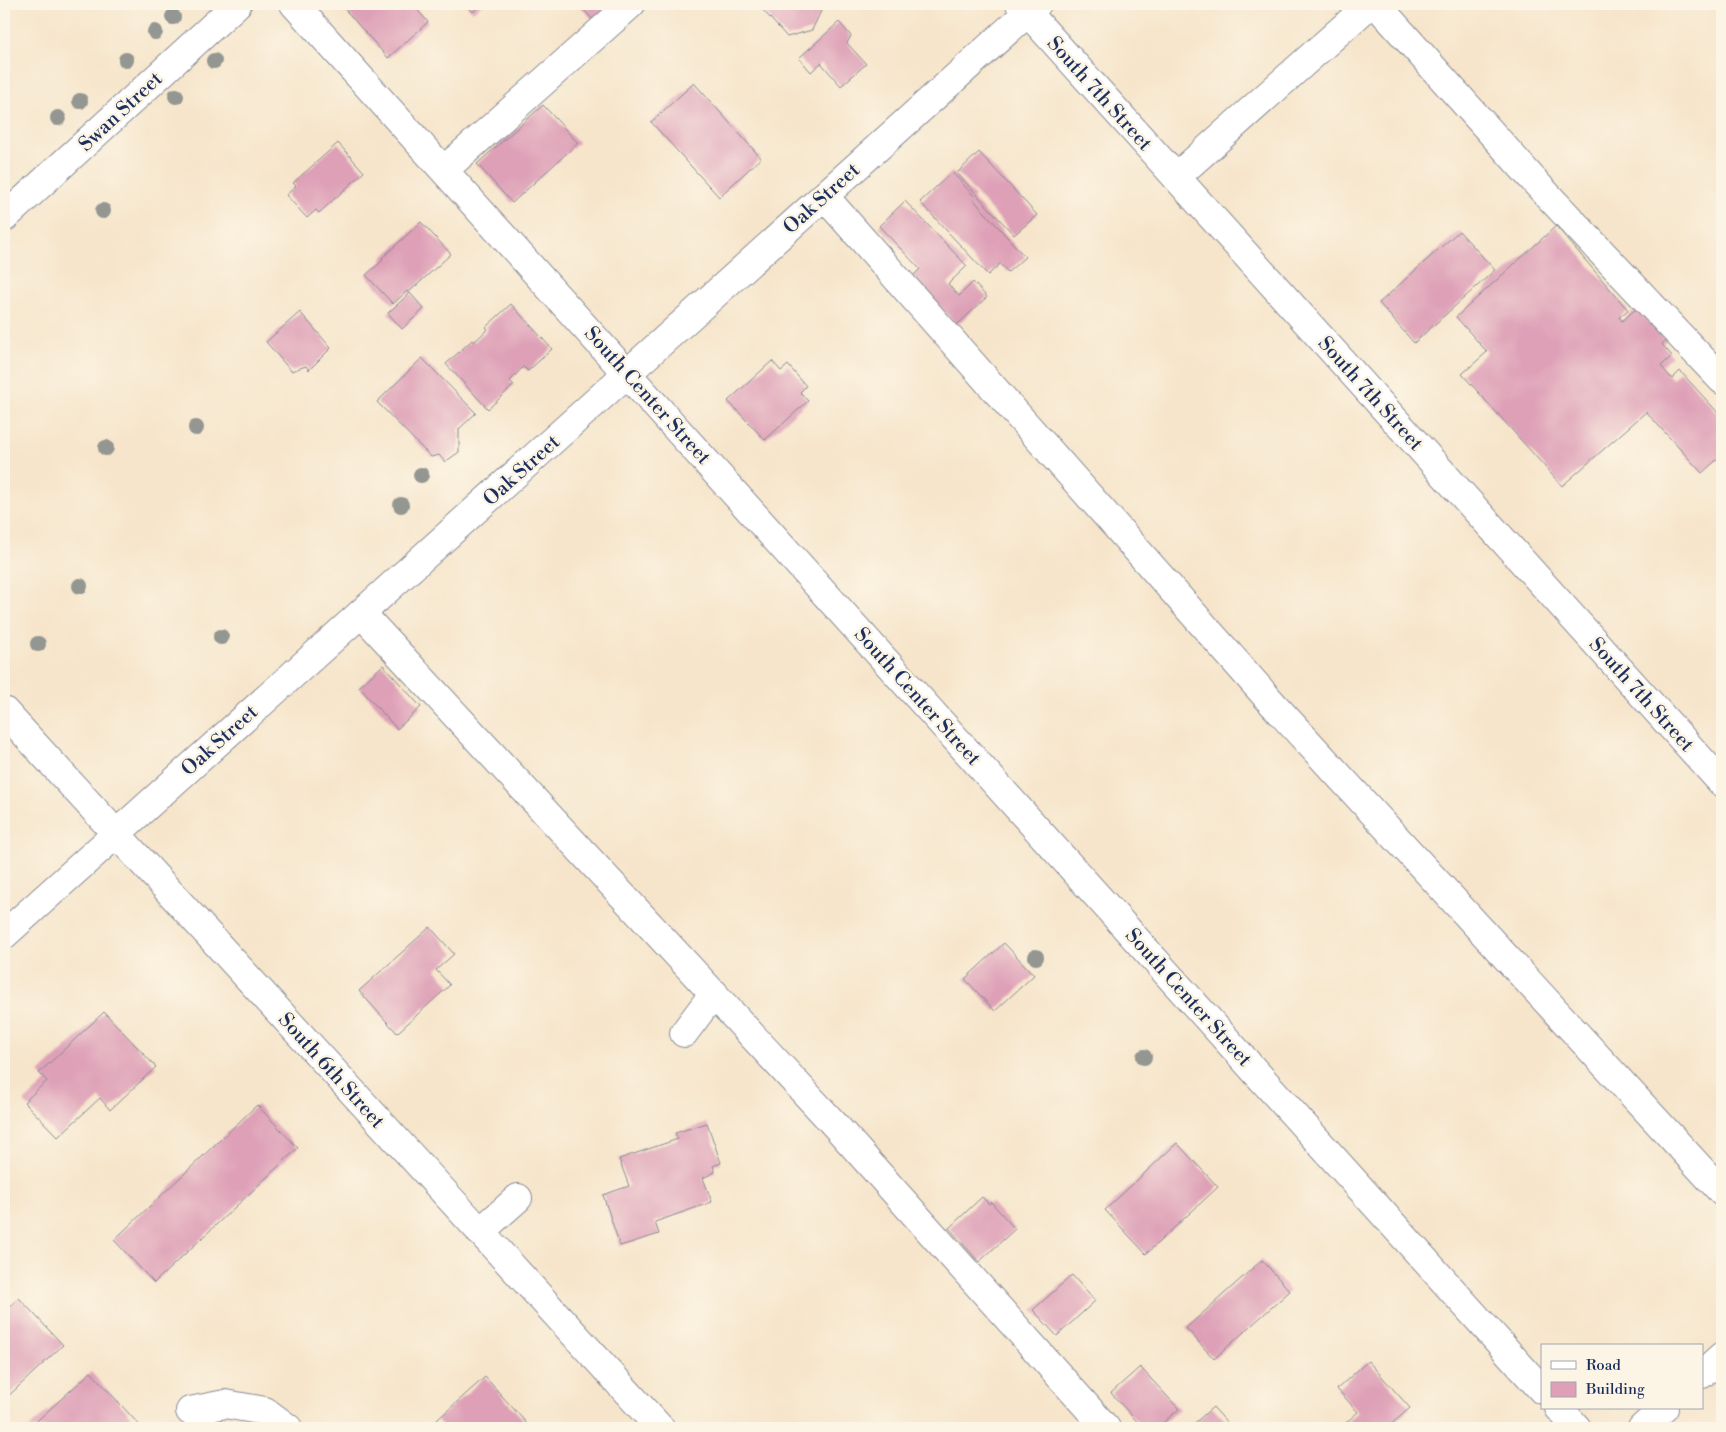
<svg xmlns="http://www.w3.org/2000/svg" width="1726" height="1432" font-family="'Libre Bodoni',serif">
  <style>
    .building { fill: #dea0b7 }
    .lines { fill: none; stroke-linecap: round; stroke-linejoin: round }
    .minor-casing { stroke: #888a94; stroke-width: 30 }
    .major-casing { stroke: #888a94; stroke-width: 30 }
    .minor { stroke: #fff; stroke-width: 28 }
    .major { stroke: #fff; stroke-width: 28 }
    .tree { fill: #939691 }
    .labels { text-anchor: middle; stroke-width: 5; stroke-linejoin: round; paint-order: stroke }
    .street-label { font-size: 20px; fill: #1b2f5e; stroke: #fcf5e5 }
  </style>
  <rect width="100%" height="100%" fill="#fcf5e5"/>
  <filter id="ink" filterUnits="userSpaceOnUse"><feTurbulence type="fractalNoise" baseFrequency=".02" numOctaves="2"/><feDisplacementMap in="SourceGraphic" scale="10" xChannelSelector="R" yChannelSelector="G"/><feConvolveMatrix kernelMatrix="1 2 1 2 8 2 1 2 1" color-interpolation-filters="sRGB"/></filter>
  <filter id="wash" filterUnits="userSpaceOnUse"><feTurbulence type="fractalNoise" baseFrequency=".0096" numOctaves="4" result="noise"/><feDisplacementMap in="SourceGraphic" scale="20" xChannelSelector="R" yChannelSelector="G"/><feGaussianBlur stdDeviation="1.12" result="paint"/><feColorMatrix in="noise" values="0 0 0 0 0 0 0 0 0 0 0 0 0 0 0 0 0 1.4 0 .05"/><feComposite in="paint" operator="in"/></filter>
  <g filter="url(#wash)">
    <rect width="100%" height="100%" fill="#f6e5cb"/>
    <g id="blocks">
      <path class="building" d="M340 4H412L428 22 388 58Z
        M465 4H482L473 12Z
        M578 4H620L597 24Z
        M767 4H814L821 11 812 30 787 37 762 9Z
        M839 22 851 36 847 43 866 64 841 86 821 63 811 72 799 58Z
        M694 83 761 158 719 197 651 122Z
        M543 105 578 143 512 203 477 164Z
        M338 143 364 172 319 213 316 210 307 218 286 195 296 186 293 183Z
        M979 152 1037 215 1014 235 957 173Z
        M952 172 975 197 973 199 1025 257 1008 272 1000 264 988 275 920 202Z
        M905 201 967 266 948 284 959 296 973 282 987 297 957 325 912 277 920 269 879 226Z
        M421 222 451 254 408 293 407 291 393 304 366 275 383 260 382 258Z
        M1556 226 1628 310 1619 317 1622 321 1637 308 1666 340 1662 344 1672 356 1661 366 1672 379 1680 371 1722 417V455L1702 473 1646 412 1562 486 1462 374 1487 352 1456 317Z
        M1459 231 1495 270 1414 343 1379 303Z
        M410 293 424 309 402 329 388 313Z
        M511 304 552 349 528 371 523 367 510 381 514 385 488 409 446 364 472 340 474 342 488 329 486 327Z
        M300 312 331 348 309 370 306 366 291 371 266 342Z
        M422 358 476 413 459 429V452L445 462 439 455 431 457 377 402Z
        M772 361 781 371 788 365 806 386 800 392 808 401 765 440 728 401Z
        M383 665 421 707 397 729 359 687Z
        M430 927 454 954 436 970 450 985 397 1033 359 991Z
        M1004 943 1034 975 995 1011 965 979Z
        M104 1012 156 1067 110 1110 100 1098 58 1137 24 1102 47 1081 39 1073Z
        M257 1105 298 1148 154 1283 114 1240Z
        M707 1123 721 1163 713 1166 715 1172 703 1178 712 1202 655 1222 659 1234 620 1246 603 1195 629 1186 619 1159 678 1139 675 1133Z
        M1177 1143 1218 1187 1146 1254 1105 1210Z
        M982 1197 989 1204 991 1202 1015 1229 979 1262 949 1228Z
        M1262 1260 1290 1291 1214 1359 1186 1328Z
        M1072 1275 1095 1301 1057 1336 1033 1310Z
        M19 1298 63 1345 4 1400V1312Z
        M1368 1361 1410 1408 1387 1428H1340L1358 1412 1337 1389Z
        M1140 1367 1179 1409 1157 1428H1143L1111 1393Z
        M91 1372 142 1428H29Z
        M485 1377 530 1427 528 1428H444L437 1420Z
        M1213 1407 1232 1428H1189Z"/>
    </g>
  </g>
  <g filter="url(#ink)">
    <use href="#blocks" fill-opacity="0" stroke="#888a94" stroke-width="1"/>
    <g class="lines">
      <defs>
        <path id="minor" d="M294 4 1542 1390
          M1376 4 1538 185 1722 380
          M444 170 631 4
          M1176 177 1370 4
          M824 196 1273 704 1722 1192
          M4 218 237 4
          M361 613 834 1124 1106 1428
          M4 711 660 1428
          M4 935 1037 4
          M684 1033 714 993
          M480 1232 518 1198
          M1702 1374 1722 1356
          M1559 1408 1577 1428
          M190 1411 225 1404 265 1411 288 1428
          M1642 1428 1664 1408"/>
        <path id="major" d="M1020 4 1722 783"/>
      </defs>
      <use href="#minor" class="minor-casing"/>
      <use href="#major" class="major-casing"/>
      <use href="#minor" class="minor"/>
      <use href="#major" class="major"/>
    </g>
    <g class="tree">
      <circle cx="173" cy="17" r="8"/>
      <circle cx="155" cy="32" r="8"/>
      <circle cx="126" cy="60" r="8"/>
      <circle cx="214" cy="61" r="8"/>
      <circle cx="176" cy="96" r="8"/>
      <circle cx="80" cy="101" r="8"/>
      <circle cx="58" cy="118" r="8"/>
      <circle cx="103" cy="211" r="8"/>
      <circle cx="196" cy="428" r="8"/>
      <circle cx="106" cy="448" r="8"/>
      <circle cx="421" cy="475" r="8"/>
      <circle cx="401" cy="505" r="8"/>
      <circle cx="80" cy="586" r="8"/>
      <circle cx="221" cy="637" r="8"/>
      <circle cx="38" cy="644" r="8"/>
      <circle cx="1036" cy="957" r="8"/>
      <circle cx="1144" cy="1057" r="8"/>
    </g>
  </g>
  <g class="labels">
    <g class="street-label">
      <text transform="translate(1100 93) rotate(48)" y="7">South 7th Street</text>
      <text transform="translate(120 111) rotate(-43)" y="7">Swan Street</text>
      <text transform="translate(821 198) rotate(-42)" y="7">Oak Street</text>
      <text transform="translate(1371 393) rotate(48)" y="7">South 7th Street</text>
      <text transform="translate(648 395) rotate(48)" y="7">South Center Street</text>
      <text transform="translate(521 470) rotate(-42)" y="7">Oak Street</text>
      <text transform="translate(1642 694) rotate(48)" y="7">South 7th Street</text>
      <text transform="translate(918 696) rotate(48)" y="7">South Center Street</text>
      <text transform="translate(219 740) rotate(-42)" y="7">Oak Street</text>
      <text transform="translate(1189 997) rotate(48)" y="7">South Center Street</text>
      <text transform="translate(332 1070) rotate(48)" y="7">South 6th Street</text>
    </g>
  </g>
  <rect width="1726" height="1432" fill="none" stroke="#fcf5e5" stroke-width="20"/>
  <rect x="1541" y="1344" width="162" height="65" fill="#fcf5e5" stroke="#a2a6af"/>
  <rect x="1551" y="1361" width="25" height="8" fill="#ffffff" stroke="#a2a6af"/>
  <text x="1586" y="1370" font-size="15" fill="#1b2f5e">Road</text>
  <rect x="1551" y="1382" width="25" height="15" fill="#dea0b7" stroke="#a2a6af"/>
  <text x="1586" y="1394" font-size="15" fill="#1b2f5e">Building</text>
</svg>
